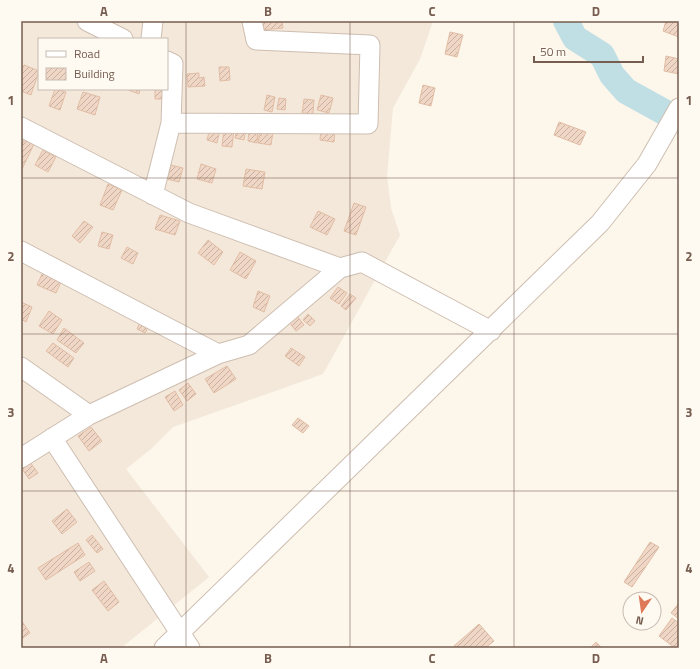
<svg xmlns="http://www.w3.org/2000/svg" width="700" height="669" font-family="'Titillium Web',sans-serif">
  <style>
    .residential { fill: #f3e8da; fill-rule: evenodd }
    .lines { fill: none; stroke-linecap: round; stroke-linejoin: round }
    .river { stroke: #c0dfe5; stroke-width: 26 }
    .building { fill: url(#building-hatch); stroke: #e2bda5 }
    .minor-casing { stroke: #cebeb1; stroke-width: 21 }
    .minor { stroke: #fff; stroke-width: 19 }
    .grid { fill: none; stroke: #765d4f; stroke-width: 1; stroke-opacity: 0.55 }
    .neatline { fill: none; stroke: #765d4f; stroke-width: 1.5 }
    .grid-label { font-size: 13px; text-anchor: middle; font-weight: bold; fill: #765d4f }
  </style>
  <defs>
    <pattern id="building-hatch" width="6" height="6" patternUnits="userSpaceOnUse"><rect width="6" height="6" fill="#f0d6c4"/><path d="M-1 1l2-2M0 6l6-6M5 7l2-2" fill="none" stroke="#c7b1a2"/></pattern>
  </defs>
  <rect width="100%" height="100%" fill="#fcf6eb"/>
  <path class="residential" d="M21 21H433L420 59 393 108 387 176 391 208 400 235 323 374 173 427 151 449 126 469 209 577 121 648H21ZM39 39H167V89H39Z"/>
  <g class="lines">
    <path class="river" d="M566 21 575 38 602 55 612 75 626 91 675 118 679 116"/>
  </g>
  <path class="building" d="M259 21H282L283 28 261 30Z
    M666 21H679V37L663 31Z
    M450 32 463 35 457 57 445 54Z
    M666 56 679 59V74L664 71Z
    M24 65 39 71 31 95 21 91V72Z
    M219 67H229L230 80 220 81Z
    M199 73V78L204 77 205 86 188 87 187 74Z
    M423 85 435 88 431 106 419 103Z
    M55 89 66 92 60 110 49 106Z
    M126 89H140L139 94Z
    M155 89H167L168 96H162V99H155Z
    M83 92 100 97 95 115 77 109Z
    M267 95 275 97 272 112 264 110Z
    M321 95 333 98 329 113 317 110Z
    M279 98 286 99 285 110 277 109Z
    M304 99 314 100 313 114 302 113Z
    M559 122 586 132 580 145 554 135Z
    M210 128 220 130 217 143 207 140Z
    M224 128 234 129 232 147 222 146Z
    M237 128 246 130 244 140 235 138Z
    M321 128 335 130 334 142 320 140Z
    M249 129 258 130 257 143 248 141Z
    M260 130 273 132 271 145 258 143Z
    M25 139 34 144 22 169 21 146Z
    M43 150 56 157 48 172 35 165Z
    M201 164 216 169 212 183 197 179Z
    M171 165 183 168 179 182 167 179Z
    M246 169 265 172 262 189 243 186Z
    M108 184 122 190 113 210 100 205Z
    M354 203 366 207 356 235 344 231Z
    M318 211 335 219 327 235 310 227Z
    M160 215 180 221 175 235 155 229Z
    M84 221 93 227 80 243 72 236Z
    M102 232 113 235 109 249 98 246Z
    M208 240 223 252 214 265 198 253Z
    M127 247 138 253 133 264 121 258Z
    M240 252 256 261 246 279 230 270Z
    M44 270 63 278 56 293 37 285Z
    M338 287 347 293 339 304 330 298Z
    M258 291 270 296 264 312 253 307Z
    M350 294 356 298 346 310 341 306Z
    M21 302 32 307 26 322 21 319Z
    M49 311 62 320 53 334 39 326Z
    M308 314 315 321 310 326 303 320Z
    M297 316 304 325 296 331 289 322Z
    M141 320 150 324 145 333 137 329Z
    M64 328 84 343 76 353 57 340Z
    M53 343 74 358 68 367 46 351Z
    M291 348 305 357 299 366 285 356Z
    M227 366 236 379 214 393 205 379Z
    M188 383 196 394 187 401 179 390Z
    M175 391 183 405 174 411 165 397Z
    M298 418 309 426 303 433 292 425Z
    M91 427 102 441 89 451 78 436Z
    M27 458 38 473 29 479 21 467V462Z
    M67 509 77 522 62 534 52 521Z
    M92 535 103 549 97 553 86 540Z
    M650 542 659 547 632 587 624 582Z
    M78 543 85 555 46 580 38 568Z
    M89 562 95 571 80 581 74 572Z
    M104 581 119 602 108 611 92 590Z
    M679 603V619L671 613Z
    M672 618 679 623V648H675L659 636Z
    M21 620 30 633 21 639Z
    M479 624 494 641 485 648H456L454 646Z
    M596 642 602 648H590Z"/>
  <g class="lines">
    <defs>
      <path id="minor" d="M87 21 123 39
        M151 39 153 21
        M171 123 368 124 370 45 256 40 252 21
        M21 127 189 213 340 268 249 345 218 354 89 415 21 458
        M153 195 171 123 173 64 167 61
        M21 251 218 354
        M340 268 362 262 491 331
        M21 367 89 415
        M52 438 190 648
        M164 648 600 223 647 164 679 108"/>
    </defs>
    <use href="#minor" class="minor-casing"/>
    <use href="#minor" class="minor"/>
  </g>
  <path class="grid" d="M186 21V648M350 21V648M514 21V648M21 178H679M21 334H679M21 491H679"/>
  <rect width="700" height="669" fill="none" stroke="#fefaf2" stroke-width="44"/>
  <rect x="38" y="38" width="130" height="52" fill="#fefaf2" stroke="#c8bbb1"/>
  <rect x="46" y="51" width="20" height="6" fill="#ffffff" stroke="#c8bbb1"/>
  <text x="74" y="58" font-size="12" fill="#765d4f">Road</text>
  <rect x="46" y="68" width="20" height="12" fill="url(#building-hatch)" stroke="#c8bbb1"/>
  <text x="74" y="78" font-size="12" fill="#765d4f">Building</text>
  <g transform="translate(642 611) rotate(193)"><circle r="19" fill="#fefaf2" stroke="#c8bbb1"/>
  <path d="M0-3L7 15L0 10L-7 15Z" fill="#df7857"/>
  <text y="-6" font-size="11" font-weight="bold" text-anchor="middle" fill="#765d4f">N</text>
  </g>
  <path d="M534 56v6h109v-6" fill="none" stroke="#765d4f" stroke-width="2"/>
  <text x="540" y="56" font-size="12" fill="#765d4f" stroke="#fefaf2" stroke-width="3" paint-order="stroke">50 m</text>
  <rect x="22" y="22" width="656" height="625" class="neatline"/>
  <g class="grid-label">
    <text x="104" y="16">A</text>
    <text x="268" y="16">B</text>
    <text x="432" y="16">C</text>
    <text x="596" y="16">D</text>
    <text x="11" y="105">1</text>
    <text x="689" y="105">1</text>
    <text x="11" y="261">2</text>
    <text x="689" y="261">2</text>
    <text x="11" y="417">3</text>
    <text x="689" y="417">3</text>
    <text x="11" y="573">4</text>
    <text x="689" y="573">4</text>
    <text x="104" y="663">A</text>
    <text x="268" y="663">B</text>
    <text x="432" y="663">C</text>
    <text x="596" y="663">D</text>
  </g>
</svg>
